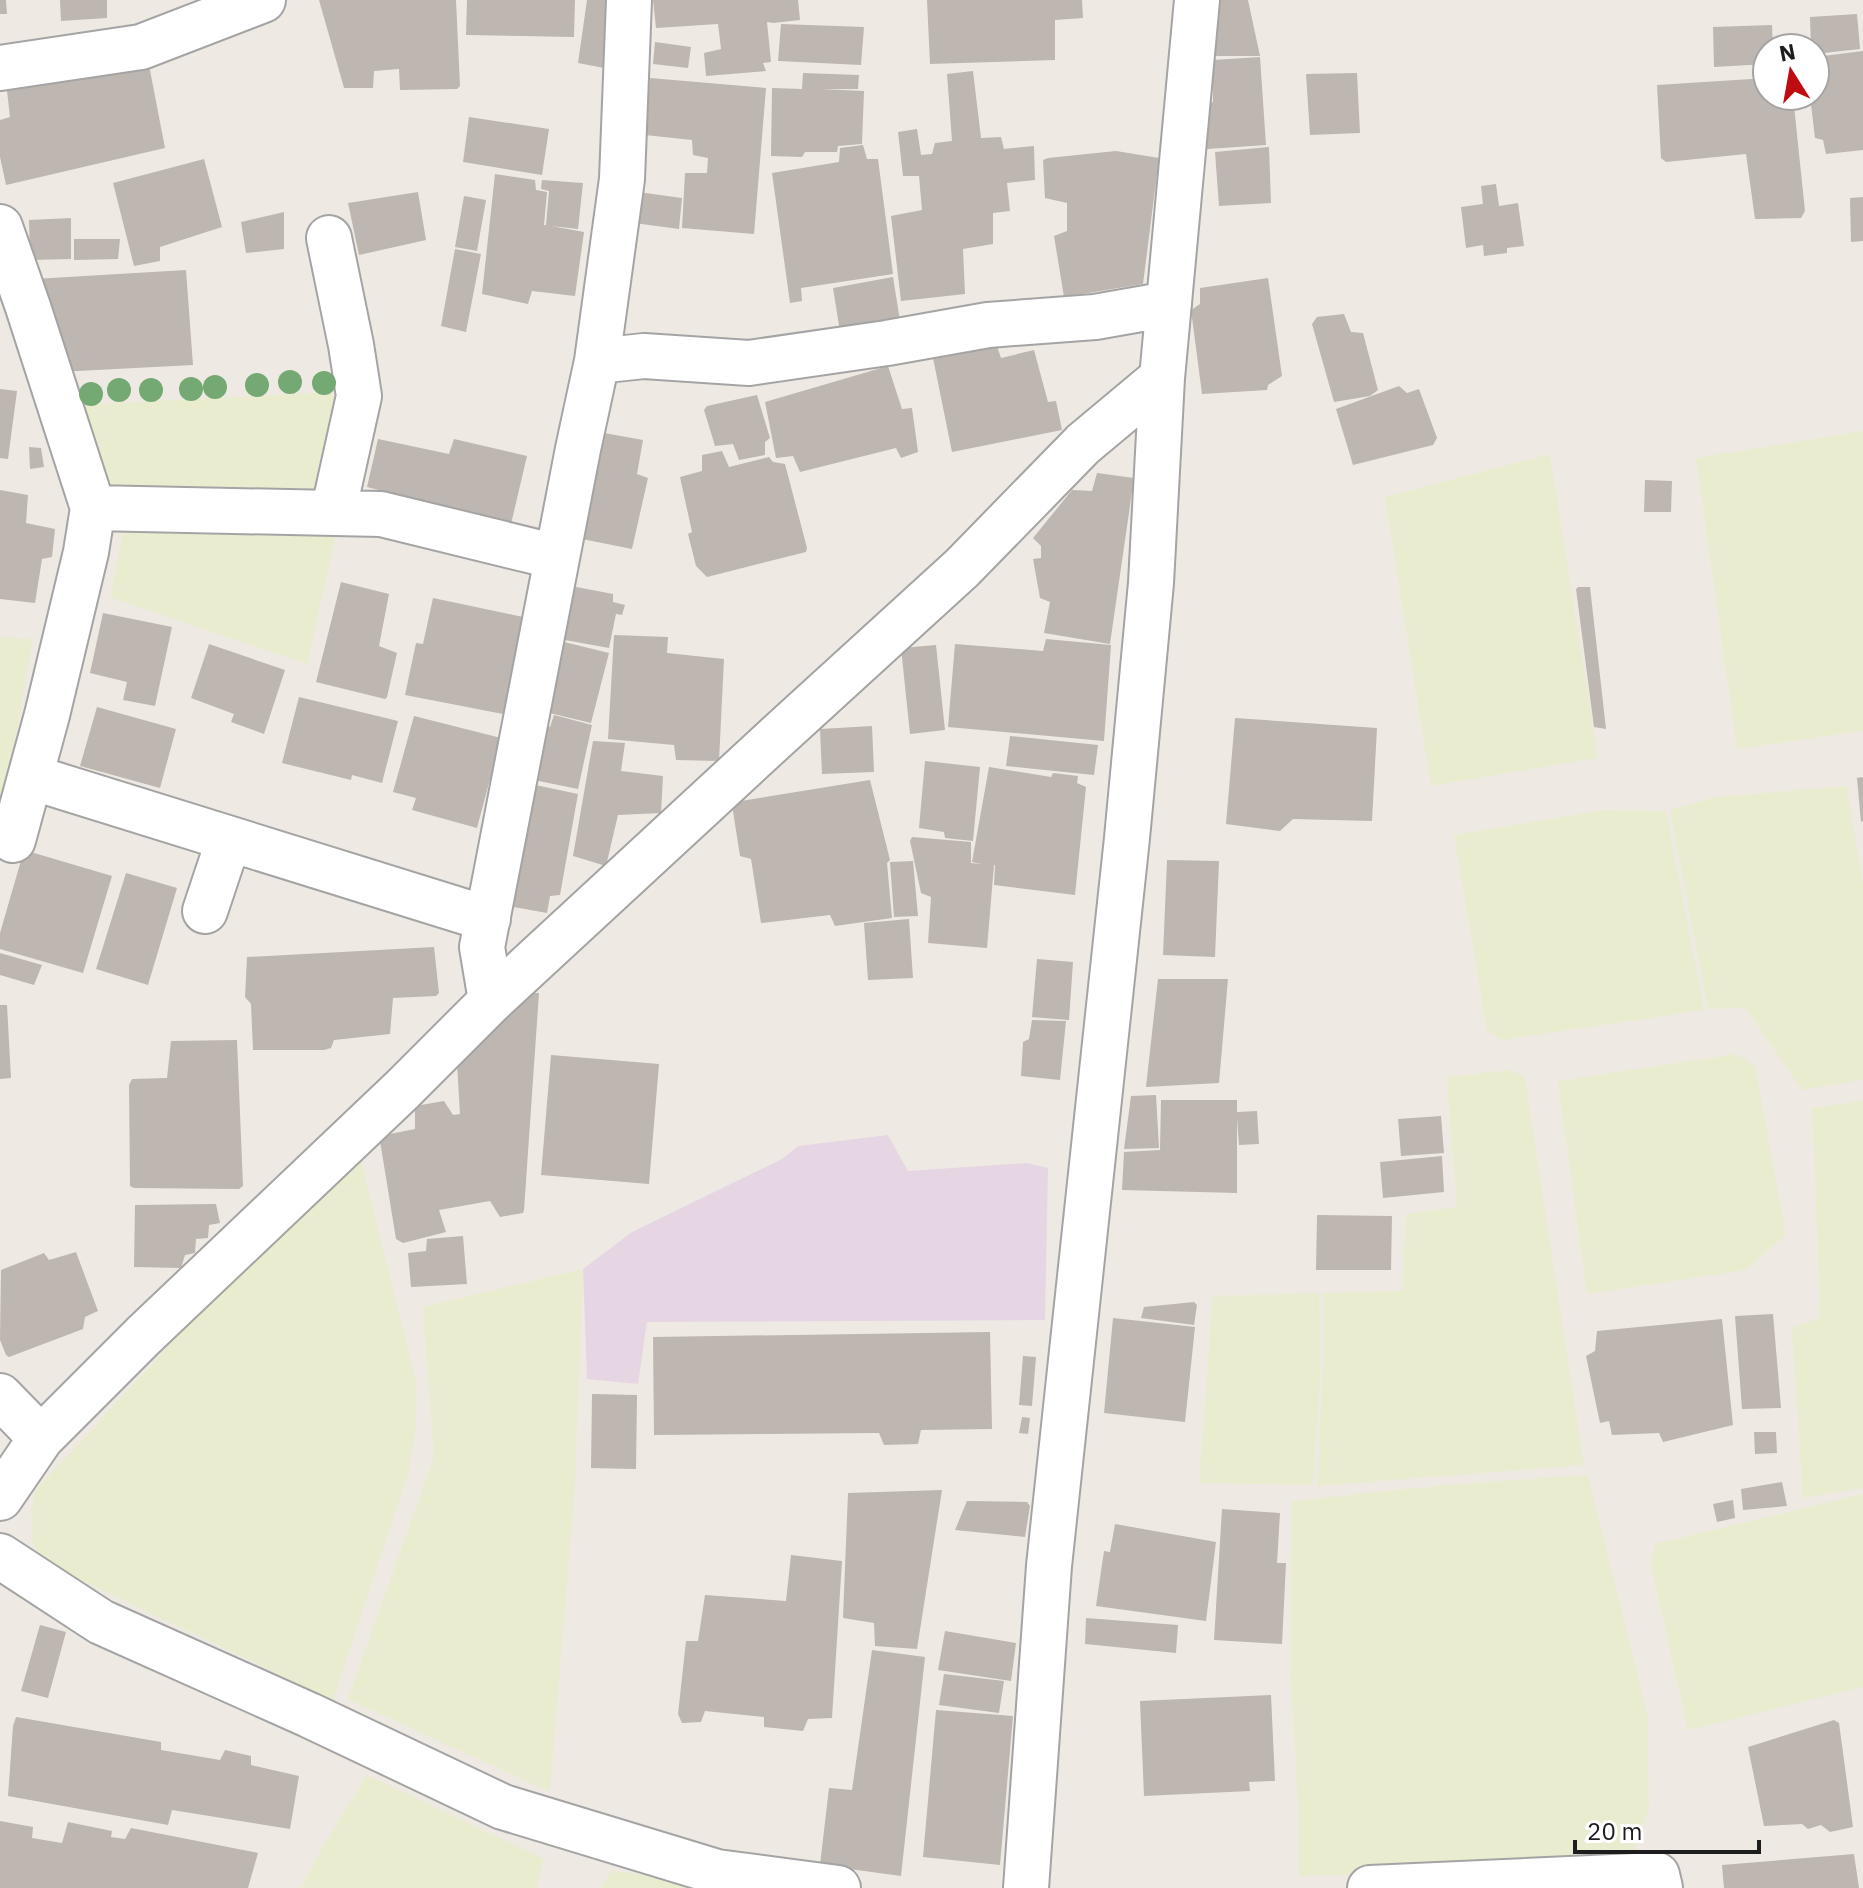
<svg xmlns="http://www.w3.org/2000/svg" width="1863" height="1888" font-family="'IBM Plex Sans',sans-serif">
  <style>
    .industrial { fill: #e6d6e4 }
    .farmland { fill: #eaecd0 }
    .building { fill: #beb6b0 }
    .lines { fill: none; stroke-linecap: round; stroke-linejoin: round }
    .minor-casing { stroke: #a4a4a4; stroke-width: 48 }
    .minor { stroke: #fff; stroke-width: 44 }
    .tree { fill: #75a973 }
  </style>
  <rect width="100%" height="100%" fill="#eeeae3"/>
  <path class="industrial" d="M888 1135 908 1171 1027 1163 1048 1168 1045 1320 647 1322 638 1384 587 1379 583 1269 632 1232 782 1159 798 1146Z"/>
  <path class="farmland" d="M331 392 339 411 314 496 113 489 93 468 75 405Z
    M1863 431V731L1737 749 1696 458Z
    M1550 454 1598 758 1431 786 1385 497Z
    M125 524 337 531 307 664 110 597Z
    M0 637 33 639 0 823Z
    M1847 786 1863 886V1080L1802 1090 1746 1008 1708 1009 1670 810 1716 797Z
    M1603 810 1666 811 1704 1010 1503 1040 1487 1030 1454 835Z
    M1736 1054 1755 1066 1786 1235 1746 1270 1587 1294 1558 1081Z
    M1511 1070 1525 1078 1584 1465 1317 1486 1324 1352 1323 1293 1403 1291 1406 1214 1457 1207 1447 1077Z
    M1863 1101V1488L1803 1498 1792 1328 1821 1318 1812 1108Z
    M361 1161 416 1381V1425L409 1471 333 1700 52 1566 38 1554 32 1538 31 1512 35 1491 189 1324 273 1240Z
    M583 1269 575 1487 550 1792 348 1699 434 1457 423 1307Z
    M1319 1293 1320 1380 1313 1485 1199 1483 1213 1296Z
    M1588 1475 1648 1716 1649 1808 1633 1856 1581 1869 1299 1876 1298 1804 1291 1678 1292 1501 1446 1485Z
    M1863 1494V1687L1688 1730 1651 1565 1655 1544Z
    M367 1775 544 1859 537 1888H301L324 1845Z
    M612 1870 671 1880 697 1888H602Z"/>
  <path class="building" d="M0 0H6L7 14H0Z
    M60 0H107V18L61 21Z
    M319 0H456L460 86 457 89 400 90 399 69 374 71 373 88H344Z
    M467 0H575L574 37 466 35Z
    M587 0H612L604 68 578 63Z
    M653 0H798L800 20 773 23 767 22 771 62 763 63 766 71 706 76 704 53 721 49 718 24 656 28Z
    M927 0H1082L1083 18 1055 20V60L930 64Z
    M1216 0H1248L1260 56H1213Z
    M1857 14 1860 49 1815 54V48H1811L1810 17Z
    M781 24 864 27 861 65 778 61Z
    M1772 25 1773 48H1767V64L1714 67 1713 27Z
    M655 42 691 47 688 68 653 64Z
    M1863 51V150L1826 154 1823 140 1815 138 1810 96H1815V57Z
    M1260 57 1266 145 1207 149 1203 105 1213 102V60Z
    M149 65 165 148 6 185 0 157V120L10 117 7 91Z
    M973 71 981 138 1001 137 1004 149 1034 146 1035 180 1007 183 1010 211 993 213V244L963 249 965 294 901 301 891 216 922 210 919 176H903L898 132 917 129 921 155 932 154 935 143 952 141 947 74Z
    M803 73 859 75 858 89H821L864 91 862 144 838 146 837 152H805L802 157 771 156 772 88 802 89Z
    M1357 73 1360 133 1310 135 1306 74Z
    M650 78 766 88 754 234 682 228 685 173H707L708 158 693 155 692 140 645 135Z
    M1767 78V96H1793L1805 211 1801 218 1755 219 1746 154 1666 162 1661 158 1657 85Z
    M469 117 549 129 542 175 463 162Z
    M863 145 867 159H878L893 274 801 288 802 301 790 303 772 173 839 162 840 148Z
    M1269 147 1271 203 1219 206 1215 152Z
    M1116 151 1159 158 1143 284 1064 297 1054 236 1067 231V203L1045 198 1043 160 1048 158Z
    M204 159 222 227 160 247V261L134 266 113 183Z
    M495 174 535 180 536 190 547 192 544 225H546L549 191 541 189 542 180 583 183 578 229 551 226 584 232 575 296 532 291 528 304 482 294Z
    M1496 184 1499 206 1518 203 1524 246 1507 248V253L1484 256 1483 245 1466 248 1461 207 1483 204 1481 186Z
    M418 192 426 240 359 255 348 203Z
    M638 192 682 198 679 229 634 223Z
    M464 196 486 200 477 251 455 247Z
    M1863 197V241L1851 242 1850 198Z
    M284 212V249L246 253 241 222Z
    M71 218V259L30 260 29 220Z
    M74 239H120L118 259 74 260Z
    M455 249 481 254 466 332 441 326Z
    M186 270 193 365 58 372 34 279Z
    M893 277 901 327 841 338 833 288Z
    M1268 278 1282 376 1268 385 1267 390 1202 394 1191 310 1200 304V288Z
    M1344 314 1351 332 1363 333 1378 390 1370 396 1334 402 1312 324 1317 317Z
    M997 346 1001 358 1034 350 1048 402 1056 401 1062 430 952 452 933 358Z
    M888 366 902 409 912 408 918 452 901 458 896 448 800 472 793 456 776 458 765 402Z
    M1399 386 1407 393 1419 389 1437 438 1433 445 1353 465 1336 409Z
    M0 389 17 391 8 459 0 458Z
    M757 395 770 438 765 442V455L739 460 733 444 715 446 704 410 707 406Z
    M593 431 643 440 637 474 648 478 632 549 572 537Z
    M378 439 449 454 454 439 527 456 511 524 367 487Z
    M29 447 41 448 44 467 30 469Z
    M722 451 729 467 769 457 773 462 785 464 807 548 806 552 707 577 696 566 688 534 692 532 680 477 702 471V455Z
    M1097 473 1134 478 1110 644 1044 633 1050 602 1040 598 1033 559 1041 558V546L1033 538 1072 490 1092 491Z
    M1645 480 1672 481 1671 512H1644Z
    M0 490 28 495 26 523 55 529 52 557 42 559 35 603 0 599Z
    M341 582 389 594 379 646 397 653 387 697 385 699 316 682Z
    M571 586 613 594V602L625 605 622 615 616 614 609 648 554 638Z
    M1578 587H1590L1606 729 1594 727 1576 589Z
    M433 598 523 617 503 714 405 695 416 643 423 644Z
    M103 613 172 627 155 706 123 700 127 682 90 673Z
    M614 635 668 637 667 653 724 659 719 761 676 760 674 745 608 739Z
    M1046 639 1111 645 1104 741 948 727 955 644 1043 651Z
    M560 641 609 653 591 723 541 711Z
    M209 644 285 670 264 734 231 722 234 714 191 698Z
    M936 645 945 730 910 734 901 648Z
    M299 697 398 721 382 783 352 775 351 780 282 763Z
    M97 707 176 729 160 788 80 766Z
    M554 715 592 725 578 789 524 778 536 725 550 727Z
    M414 716 501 738 477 828 412 810 416 798 393 792Z
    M1235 718 1377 728 1372 821 1293 819 1280 831 1226 824Z
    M872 726 874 772 822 774 820 729Z
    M1010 736 1098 745 1094 775 1006 766Z
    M593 741 625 743 621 771 663 776 661 813 618 815 606 866 573 856Z
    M925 761 980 767 973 841 945 838 944 832 919 828Z
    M989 767 1051 777 1053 773 1078 776 1077 783 1086 787 1075 895 994 885 995 865H994L987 948 928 943 931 897 921 893 910 841 912 837 971 842V865V863L981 864 972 862Z
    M1863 777V821L1861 822 1857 778Z
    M870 780 890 860 887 863 892 918 835 926 830 915 761 923 751 859 740 856 732 805 735 802Z
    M526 783 578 794 560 895 550 896 547 913 503 905Z
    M24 850 112 876 83 973 0 949V933Z
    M1167 860 1219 861 1215 957 1163 955Z
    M913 861 918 916 894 917 890 862Z
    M126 873 177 888 148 985 96 969Z
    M909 919 913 978 868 980 864 923Z
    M434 947 439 993 436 996 393 998 390 1034 334 1040 331 1048 324 1050H253L251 1004 245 997 247 957Z
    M0 953 42 965 34 985 0 975Z
    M1037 959 1073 962 1069 1020 1032 1017Z
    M1158 979H1228L1219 1083 1146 1087Z
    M532 993H539L524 1210 523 1213 500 1217 490 1201 439 1210 446 1232 403 1243 396 1239 380 1141 385 1135 415 1129V1106L444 1101 453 1115 460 1114 457 1064Z
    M0 1005H7L11 1078 0 1079Z
    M1032 1020 1066 1021 1060 1080 1021 1076 1023 1042 1029 1039Z
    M237 1040 243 1186 239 1189 134 1188 130 1186 129 1085 132 1079 167 1078 171 1041Z
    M551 1055 659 1064 649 1184 541 1175Z
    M1156 1095 1159 1148 1124 1149 1131 1096Z
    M1161 1100H1237V1112L1257 1111 1259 1144 1239 1145 1237 1118V1193L1122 1190 1124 1152 1160 1150Z
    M1441 1116 1444 1153 1401 1156 1398 1119Z
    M1442 1156 1444 1192 1383 1198 1380 1162Z
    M216 1204 220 1223 209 1225 208 1238 196 1239 195 1253 185 1255 181 1268 134 1267 135 1205Z
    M1317 1215 1392 1216 1391 1270H1316Z
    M463 1236 467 1284 411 1287 408 1253 426 1251 427 1239Z
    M76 1252 98 1311 85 1317 83 1329 9 1357 6 1355 0 1340 1 1270 44 1253 49 1260Z
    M1194 1302 1197 1305 1194 1325 1141 1318 1144 1307Z
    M1773 1314 1781 1408 1742 1409 1735 1316Z
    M1113 1318 1195 1327 1185 1422 1104 1413Z
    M1722 1319 1733 1425 1663 1442 1659 1433 1612 1435 1609 1421 1600 1423 1586 1356 1595 1351 1597 1331Z
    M990 1332 992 1429 921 1430 918 1444 884 1445 879 1433 654 1435 653 1337Z
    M1023 1356 1036 1357 1032 1406 1019 1405Z
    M592 1394 637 1395 636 1469 591 1468Z
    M1022 1417 1030 1418 1028 1434 1019 1433Z
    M1754 1432H1776L1777 1453 1755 1454Z
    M1782 1482 1787 1506 1743 1510 1741 1489Z
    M942 1490 917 1649 875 1646 874 1623 843 1618 848 1493Z
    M1733 1500 1735 1518 1717 1522 1713 1504Z
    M967 1501 1027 1502 1030 1506 1025 1537 955 1530Z
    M1222 1509 1280 1513 1277 1563H1286L1282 1644 1214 1640Z
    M1115 1524 1216 1542 1206 1621 1096 1606 1104 1551 1110 1552Z
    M791 1555 842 1561 832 1718 808 1719 803 1731 764 1727V1717L705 1711 701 1722 682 1723 678 1714 686 1641H698L705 1595 786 1601Z
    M1086 1618 1178 1625 1176 1653 1085 1644Z
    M40 1625 66 1632 48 1698 21 1691Z
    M945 1631 1016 1643 1011 1681 938 1670Z
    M872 1650 925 1657 901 1876 820 1865 829 1788 852 1790Z
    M944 1674 1004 1681 999 1713 939 1705Z
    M1271 1695 1275 1781 1249 1782 1250 1791 1144 1796 1140 1701Z
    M936 1710 1013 1716 1000 1865 923 1857Z
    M16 1717 161 1742V1750L220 1760 225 1750 251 1756V1765L299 1776 290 1829 172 1810 168 1825 8 1796 13 1726Z
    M1834 1720 1839 1723 1853 1827 1830 1832 1821 1825 1808 1829 1802 1824 1764 1826 1748 1747Z
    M0 1821 33 1827 32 1838 62 1843 68 1822 112 1831 111 1837 125 1839 131 1828 258 1853 248 1888H0Z
    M1854 1854 1859 1888H1724L1722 1865Z"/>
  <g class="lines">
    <defs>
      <path id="minor" d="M0 68 141 47 263 0
        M0 227 28 307 93 508 86 552 47 715 13 840
        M329 238 351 345 359 396 333 513
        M597 361 644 356 749 363 887 343 988 325 1095 317 1169 304
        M93 508 381 514 557 557
        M31 777 488 919
        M205 911 229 839
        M491 1001 482 947 578 449 597 361 622 179 629 0
        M0 1396 41 1438
        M0 1498 41 1438 144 1335 402 1090 491 1001 780 734 962 568 1083 444 1162 378
        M0 1556 101 1622 309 1715 503 1807 717 1872 838 1888
        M1026 1888 1049 1566 1127 838 1151 583 1162 378 1197 0
        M1370 1888 1657 1875 1660 1888"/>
    </defs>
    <use href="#minor" class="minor-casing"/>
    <use href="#minor" class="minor"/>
  </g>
  <g class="tree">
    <circle cx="290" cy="382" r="12"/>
    <circle cx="324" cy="383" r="12"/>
    <circle cx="257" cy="385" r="12"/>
    <circle cx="215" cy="387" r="12"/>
    <circle cx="191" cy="389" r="12"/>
    <circle cx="119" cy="390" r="12"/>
    <circle cx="151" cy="390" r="12"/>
    <circle cx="91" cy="394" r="12"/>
  </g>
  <g transform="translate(1791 72) rotate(349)"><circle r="38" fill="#ffffff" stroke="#a5a5a5" stroke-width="2"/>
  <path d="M0-6L14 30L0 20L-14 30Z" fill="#be0c11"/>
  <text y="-12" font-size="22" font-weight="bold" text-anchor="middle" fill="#1d1d1d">N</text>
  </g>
  <path d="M1575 1840v12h184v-12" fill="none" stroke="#1d1d1d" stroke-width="4"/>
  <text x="1587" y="1840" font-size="24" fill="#1d1d1d" stroke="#ffffff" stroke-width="6" paint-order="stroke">20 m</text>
</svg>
